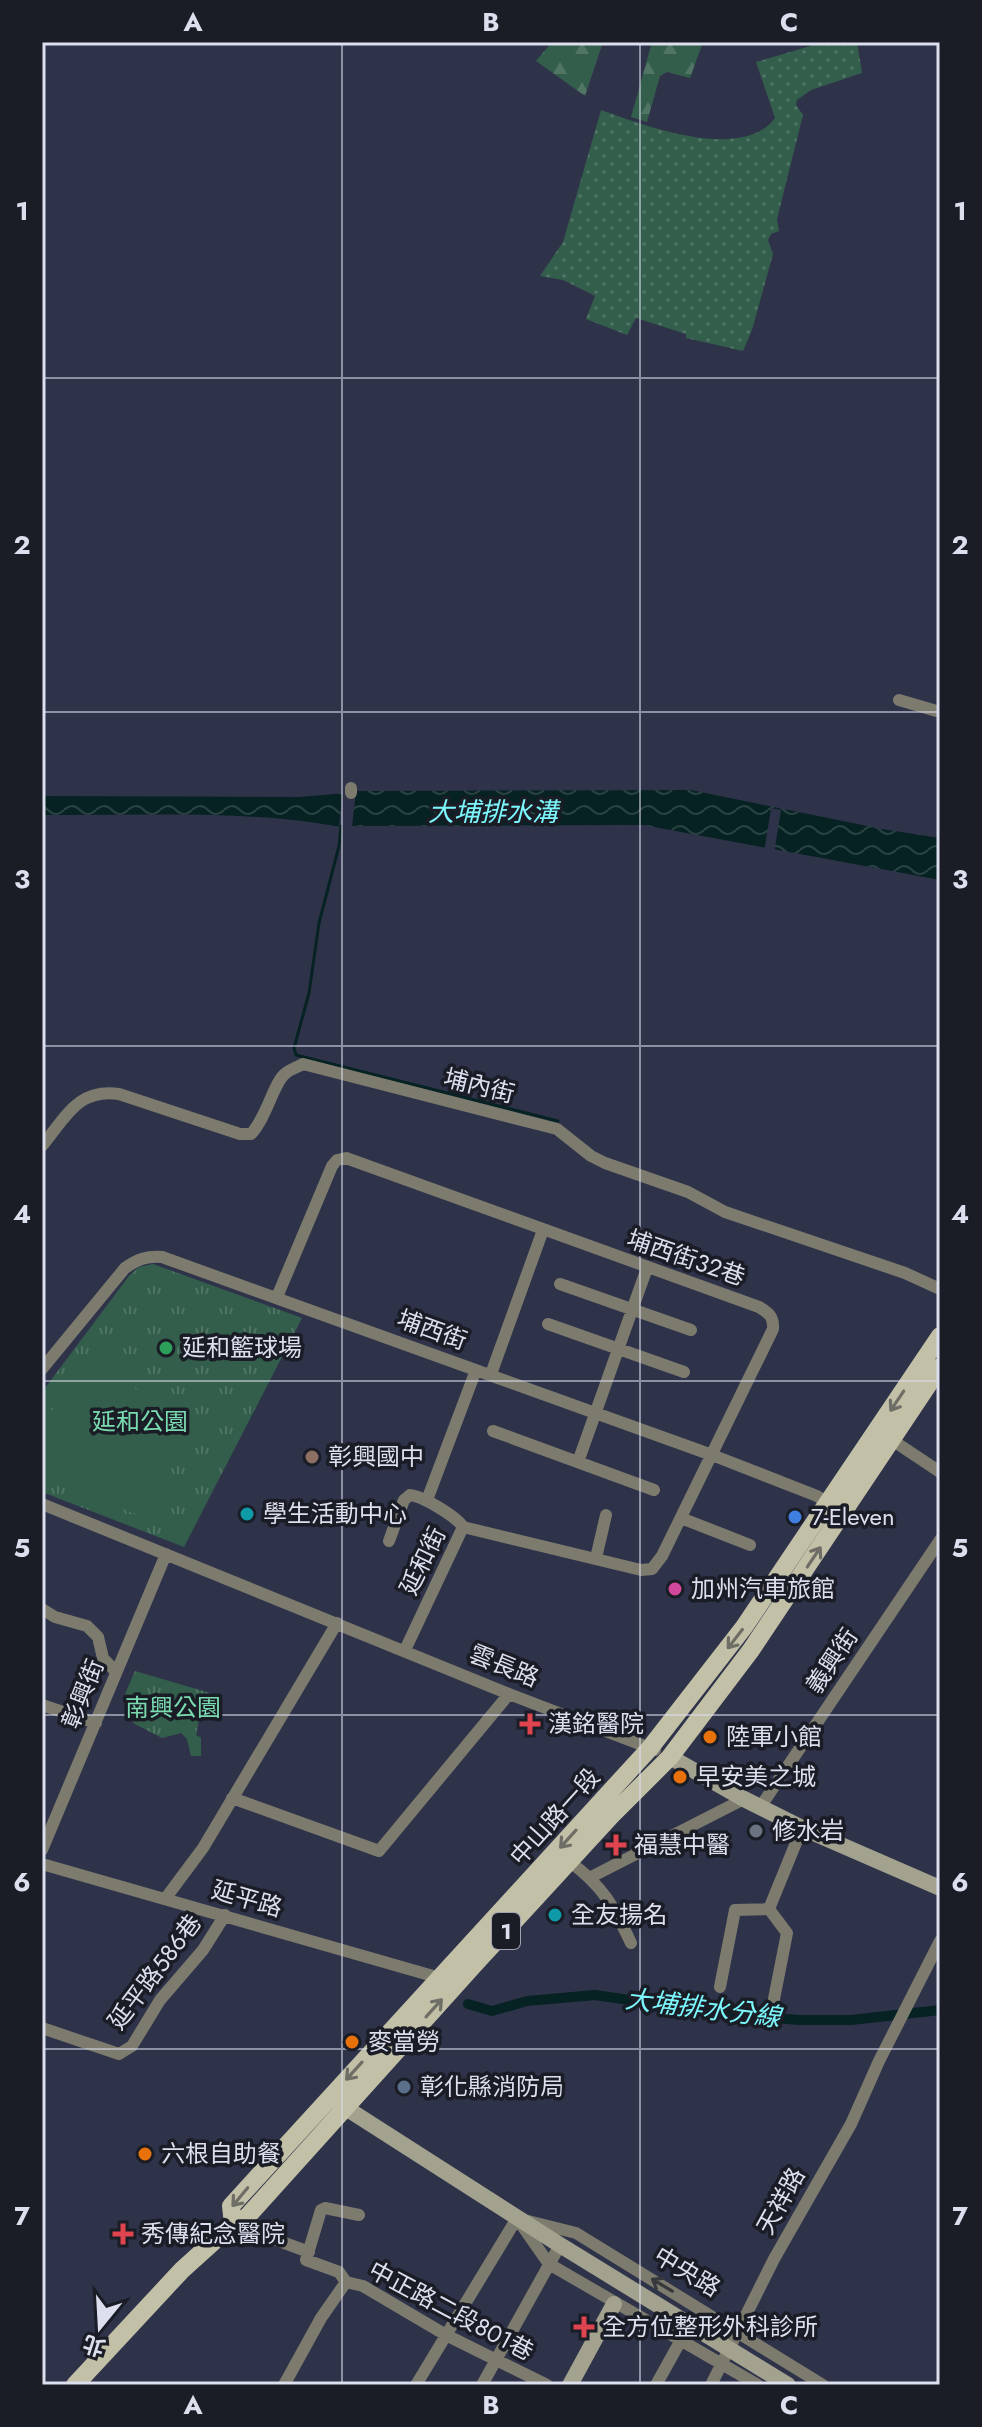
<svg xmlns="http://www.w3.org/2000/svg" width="982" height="2427" font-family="Jost,'Noto Sans TC',sans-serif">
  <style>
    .grass { fill: url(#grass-dots) }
    .forest { fill: url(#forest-firs) }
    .park { fill: url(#park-tufts) }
    .garden { fill: #335e4b }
    .water { fill: url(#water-waves) }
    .pier { fill: #2f334a }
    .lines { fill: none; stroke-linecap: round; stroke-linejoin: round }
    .stream { stroke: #072223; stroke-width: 3 }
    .canal { stroke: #072223; stroke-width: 10 }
    .street { stroke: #7c7b6e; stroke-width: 12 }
    .secondary { stroke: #a3a28e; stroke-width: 16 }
    .primary { stroke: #c2c0a6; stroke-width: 18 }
    .rail-casing { stroke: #c5c8d8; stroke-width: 6 }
    .rail { stroke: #1a1c26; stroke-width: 3; stroke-dasharray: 9; stroke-linecap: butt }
    .oneway { stroke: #6e6e66 }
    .oneway2 { stroke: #37383c }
    .grid { fill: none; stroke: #dcdfee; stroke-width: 2; stroke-opacity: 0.55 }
    .leisure-dot { fill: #2e9e5b; stroke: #1a1c26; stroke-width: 3 }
    .education-dot { fill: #8d6e63; stroke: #1a1c26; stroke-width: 3 }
    .culture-dot { fill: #0f9aa8; stroke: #1a1c26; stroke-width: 3 }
    .shop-dot { fill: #3f7fe0; stroke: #1a1c26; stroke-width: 3 }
    .hotel-dot { fill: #d1479c; stroke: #1a1c26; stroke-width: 3 }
    .health-dot { fill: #e0444e; stroke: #1a1c26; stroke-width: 3 }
    .food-dot { fill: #e8710a; stroke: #1a1c26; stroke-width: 3 }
    .worship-dot { fill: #6b7280; stroke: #1a1c26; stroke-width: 3 }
    .service-dot { fill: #5c6f8a; stroke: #1a1c26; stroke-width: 3 }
    .labels { text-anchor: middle; stroke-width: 7; stroke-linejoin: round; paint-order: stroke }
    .shield { fill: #1a1c26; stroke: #a2a4b2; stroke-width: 2 }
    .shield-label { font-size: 22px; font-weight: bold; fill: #dcdfee }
    .street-label { font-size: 24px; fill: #dcdfee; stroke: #1a1c26 }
    .poi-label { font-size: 24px; fill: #dcdfee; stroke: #1a1c26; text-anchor: start }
    .park-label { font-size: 24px; fill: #7adbb0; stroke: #1a1c26 }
    .water-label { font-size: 26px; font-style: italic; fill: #7cf8fd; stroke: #1a1c26 }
    .neatline { fill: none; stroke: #dcdfee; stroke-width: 3 }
    .grid-label { font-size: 26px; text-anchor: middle; font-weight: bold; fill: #dcdfee }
  </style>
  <defs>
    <pattern id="grass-dots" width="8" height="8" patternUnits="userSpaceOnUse" patternTransform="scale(2)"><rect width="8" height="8" fill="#335e4b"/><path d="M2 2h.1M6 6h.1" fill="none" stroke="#507565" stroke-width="1.8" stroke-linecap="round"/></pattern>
    <pattern id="forest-firs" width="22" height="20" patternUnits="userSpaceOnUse" patternTransform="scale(2)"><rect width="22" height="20" fill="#335e4b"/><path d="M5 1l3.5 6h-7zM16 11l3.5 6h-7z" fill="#507565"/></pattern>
    <pattern id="park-tufts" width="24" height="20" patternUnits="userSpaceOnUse" patternTransform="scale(2)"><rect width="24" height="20" fill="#335e4b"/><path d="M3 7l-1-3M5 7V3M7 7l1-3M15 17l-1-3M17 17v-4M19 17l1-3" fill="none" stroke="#507565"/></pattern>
    <pattern id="water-waves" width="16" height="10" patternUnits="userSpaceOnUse" patternTransform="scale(2)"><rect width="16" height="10" fill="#072223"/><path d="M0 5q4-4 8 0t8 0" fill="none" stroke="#2b4243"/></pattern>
  </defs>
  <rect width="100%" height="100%" fill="#2f334a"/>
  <path class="grass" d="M824 42H857L862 73 811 90 797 100 796 105 803 115 777 219 779 231 771 234 768 240 773 254 752 330 743 351 686 338V334L636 318 627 335 586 319 595 296 563 280 540 276 563 242 601 110C643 125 742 163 775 118L756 62Z"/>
  <path class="forest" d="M552 42H603L585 96 536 61Z
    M652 42H703L690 78 667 72 660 76 647 122 631 117Z"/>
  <path class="park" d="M153 1264 302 1318 184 1547 42 1492V1392L129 1276 139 1267Z
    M135 1671 210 1693 206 1711 200 1715 196 1735 201 1738V1756H191L187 1739 181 1733 162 1738 133 1723 140 1713 143 1703 125 1694Z"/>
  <path class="garden" d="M164 1326 184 1334 168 1369 149 1361Z
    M95 1360C146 1373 191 1473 148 1512L132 1513 42 1472C42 1460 40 1445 42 1433 45 1417 80 1365 95 1360Z"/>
  <path class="water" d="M691 790 882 829 940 838V880L643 825 352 826 356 791Z
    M346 793 341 827C242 809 142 816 42 815V796L299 797Z"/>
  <path class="pier" d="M343 791 350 792 347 829 339 828Z
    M771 808 781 810 774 854 764 853Z"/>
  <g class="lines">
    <path class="stream" d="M341 826 339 846 319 923 309 993 294 1048 296 1055 558 1121"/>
    <path class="canal" d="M468 2004 492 2011 527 2001 595 1995 739 2016 801 2020H851L940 2010"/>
    <path class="street" d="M899 700 940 712
      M351 793V788
      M42 1146C66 1117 78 1088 119 1094L240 1134H251C267 1117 274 1081 286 1073 290 1069 298 1067 303 1064L557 1129 591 1156 605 1163 688 1192 725 1212 905 1273 940 1289
      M560 1284 691 1330
      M277 1297 332 1166 337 1160 346 1158 759 1307C769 1313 774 1317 773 1329L662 1556 652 1569 641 1570 463 1527 405 1650
      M548 1324 684 1372
      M42 1369 125 1268C138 1259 146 1256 162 1257L712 1455 817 1496 834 1507
      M491 1374 543 1230
      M493 1431 654 1490
      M886 1436 940 1472
      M578 1462 647 1268
      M427 1500 476 1370
      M42 1504 509 1694 655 1750
      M681 1518 750 1545
      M389 1541 404 1500 410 1495C422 1496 456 1516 463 1527
      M596 1558 606 1515
      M42 1609 55 1617 87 1626 98 1637 103 1658 116 1672
      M42 1705 96 1723
      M232 1798 379 1851 509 1694
      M761 1806 940 1540
      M42 1850 166 1554
      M570 1862C603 1886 614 1907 631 1943
      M42 1864 440 1978
      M591 1877 744 1799
      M165 1899 203 1848 337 1623
      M769 1909 787 1933 774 1999
      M769 1909 802 1828
      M720 1987 735 1910 769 1909
      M42 2028 119 2054 132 2046 160 2000 203 1950 225 1915
      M528 2221 576 2233 823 2385
      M233 2224 309 2252
      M521 2224 549 2264 758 2385
      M346 2282 363 2286 446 2335 547 2385
      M346 2282 339 2272 306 2260 321 2210 325 2208 359 2215
      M284 2385 321 2318 346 2282
      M416 2385 517 2218
      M482 2385 560 2245
      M656 2385 681 2340
      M711 2385 774 2259 851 2124 879 2061 940 1941"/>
    <path class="secondary" d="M670 1757 744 1799 802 1828 940 1888
      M335 2101 560 2245 788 2385
      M570 2385 614 2304"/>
    <path class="primary" d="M233 2224 231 2206 650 1748 744 1627 940 1336
      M75 2385 182 2270 233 2224 246 2218 473 1966 611 1816 670 1757 751 1650 940 1367"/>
    <defs>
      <path id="rail" d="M938 2385 940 2382"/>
    </defs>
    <use href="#rail" class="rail-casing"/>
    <use href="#rail" class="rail"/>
  </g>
  <defs><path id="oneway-shaft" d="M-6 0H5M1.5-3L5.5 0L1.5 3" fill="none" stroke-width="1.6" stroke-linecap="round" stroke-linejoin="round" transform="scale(2)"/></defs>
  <g class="oneway">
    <use href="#oneway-shaft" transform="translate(897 1401) rotate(124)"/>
    <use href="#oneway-shaft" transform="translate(814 1557) rotate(-56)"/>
    <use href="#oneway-shaft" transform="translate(735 1639) rotate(128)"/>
    <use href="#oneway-shaft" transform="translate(568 1839) rotate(132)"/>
    <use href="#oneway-shaft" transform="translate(434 2008) rotate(-48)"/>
    <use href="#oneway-shaft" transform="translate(354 2071) rotate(132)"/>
    <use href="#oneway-shaft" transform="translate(240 2197) rotate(130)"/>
  </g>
  <use class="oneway2" href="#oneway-shaft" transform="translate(662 2285) rotate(-149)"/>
  <path class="grid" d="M342 42V2385M640 42V2385M42 378H940M42 712H940M42 1046H940M42 1381H940M42 1715H940M42 2049H940"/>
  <circle class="leisure-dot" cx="166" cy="1348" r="8"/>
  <circle class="education-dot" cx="312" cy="1457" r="8"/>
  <g class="culture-dot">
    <circle cx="247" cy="1514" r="8"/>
    <circle cx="555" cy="1915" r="8"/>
  </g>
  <circle class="shop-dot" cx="795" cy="1517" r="8"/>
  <circle class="hotel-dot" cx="675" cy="1589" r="8"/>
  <g class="health-dot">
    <path d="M526 1712h8v8h8v8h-8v8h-8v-8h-8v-8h8z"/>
    <path d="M612 1833h8v8h8v8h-8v8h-8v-8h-8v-8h8z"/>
    <path d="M119 2222h8v8h8v8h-8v8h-8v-8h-8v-8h8z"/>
    <path d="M580 2315h8v8h8v8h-8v8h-8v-8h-8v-8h8z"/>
  </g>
  <g class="food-dot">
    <circle cx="710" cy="1737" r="8"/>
    <circle cx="680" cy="1777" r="8"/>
    <circle cx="352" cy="2042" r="8"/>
    <circle cx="145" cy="2154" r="8"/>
  </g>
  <circle class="worship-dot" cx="756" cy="1831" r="8"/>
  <circle class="service-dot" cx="404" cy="2087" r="8"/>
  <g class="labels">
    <rect class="shield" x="492" y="1913" width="28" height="36" rx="6"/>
    <g class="shield-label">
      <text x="506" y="1939">1</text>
    </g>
    <g class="street-label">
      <text transform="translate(479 1086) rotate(14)" y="8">埔內街</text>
      <text transform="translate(686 1258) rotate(19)" y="8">埔西街32巷</text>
      <text transform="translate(432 1330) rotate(20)" y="8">埔西街</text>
      <text transform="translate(423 1561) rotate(-64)" y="8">延和街</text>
      <text transform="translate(832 1661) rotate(-56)" y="8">義興街</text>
      <text transform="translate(504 1666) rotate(22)" y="8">雲長路</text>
      <text transform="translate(83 1694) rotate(-68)" y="8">彰興街</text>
      <text transform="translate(555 1817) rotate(-48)" y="8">中山路一段</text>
      <text transform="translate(247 1899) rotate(16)" y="8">延平路</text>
      <text transform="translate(155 1972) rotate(-53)" y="8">延平路586巷</text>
      <text transform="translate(781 2201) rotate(-61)" y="8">天祥路</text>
      <text transform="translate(687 2272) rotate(31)" y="8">中央路</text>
      <text transform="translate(451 2311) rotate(28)" y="8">中正路二段801巷</text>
    </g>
    <g class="poi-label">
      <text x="182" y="1356">延和籃球場</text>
      <text x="328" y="1465">彰興國中</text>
      <text x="263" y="1522">學生活動中心</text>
      <text x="811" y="1525">7-Eleven</text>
      <text x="691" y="1597">加州汽車旅館</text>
      <text x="548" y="1732">漢銘醫院</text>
      <text x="726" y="1745">陸軍小館</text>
      <text x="696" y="1785">早安美之城</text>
      <text x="772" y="1839">修水岩</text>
      <text x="634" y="1853">福慧中醫</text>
      <text x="571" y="1923">全友揚名</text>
      <text x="368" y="2050">麥當勞</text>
      <text x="420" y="2095">彰化縣消防局</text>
      <text x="161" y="2162">六根自助餐</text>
      <text x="141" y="2242">秀傳紀念醫院</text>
      <text x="602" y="2335">全方位整形外科診所</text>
    </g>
    <g class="park-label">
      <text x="140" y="1430">延和公園</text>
      <text x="173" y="1716">南興公園</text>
    </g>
    <g class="water-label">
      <text x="493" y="821">大埔排水溝</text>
      <text transform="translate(703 2008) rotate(7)" y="9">大埔排水分線</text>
    </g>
  </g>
  <rect width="982" height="2427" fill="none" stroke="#1a1c26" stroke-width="88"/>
  <g transform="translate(100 2327) rotate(198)" stroke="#1a1c26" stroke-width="6" paint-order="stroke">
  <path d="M0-6L14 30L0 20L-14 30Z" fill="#dcdfee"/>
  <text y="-12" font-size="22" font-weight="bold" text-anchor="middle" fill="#dcdfee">北</text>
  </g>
  <rect x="44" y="44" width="894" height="2339" class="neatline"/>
  <g class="grid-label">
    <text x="193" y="31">A</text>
    <text x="491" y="31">B</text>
    <text x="789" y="31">C</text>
    <text x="22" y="220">1</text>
    <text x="960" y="220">1</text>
    <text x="22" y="554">2</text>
    <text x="960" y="554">2</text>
    <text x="22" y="888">3</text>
    <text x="960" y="888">3</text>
    <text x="22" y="1223">4</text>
    <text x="960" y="1223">4</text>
    <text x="22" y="1557">5</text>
    <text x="960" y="1557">5</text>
    <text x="22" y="1891">6</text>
    <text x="960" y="1891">6</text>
    <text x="22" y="2225">7</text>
    <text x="960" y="2225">7</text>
    <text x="193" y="2414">A</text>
    <text x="491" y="2414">B</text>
    <text x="789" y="2414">C</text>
  </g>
</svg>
